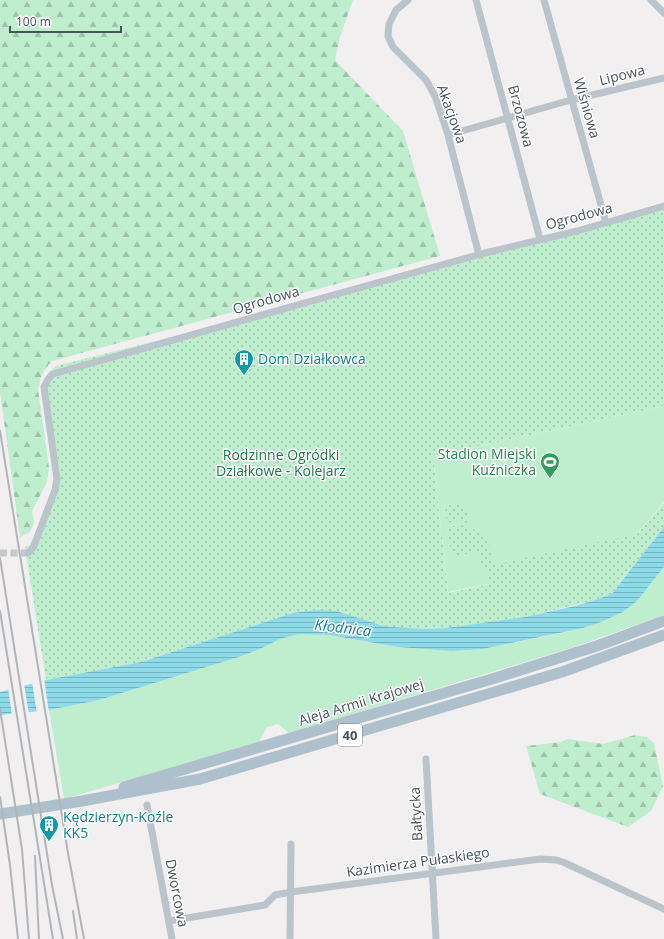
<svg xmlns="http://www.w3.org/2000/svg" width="664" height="939" font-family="'Open Sans',sans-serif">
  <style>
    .green { fill: #bfeecf }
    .forest { fill: url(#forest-firs) }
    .garden { fill: url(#garden-dots) }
    .water { fill: url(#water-rules) }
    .pier { fill: #f1efef }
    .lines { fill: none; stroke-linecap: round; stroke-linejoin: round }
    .street-tunnel { stroke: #c7c8ca; stroke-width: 7; stroke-dasharray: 7 3.5; stroke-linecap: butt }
    .street { stroke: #bbc4cb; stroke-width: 7 }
    .primary { stroke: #afc0cd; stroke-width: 11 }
    .rail { stroke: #b1b5b9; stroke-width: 2 }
    .labels { text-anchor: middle; stroke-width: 3; stroke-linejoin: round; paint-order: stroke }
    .shield { fill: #fff; stroke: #7f878d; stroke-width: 1 }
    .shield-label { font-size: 13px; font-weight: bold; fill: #48535c }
    .street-label { font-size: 14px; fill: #48535c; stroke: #fff }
    .culture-label { font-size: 14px; fill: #0d838f; stroke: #fff; text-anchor: start }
    .leisure-label { font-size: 14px; fill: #27864d; stroke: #fff; text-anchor: end }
    .park-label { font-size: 14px; fill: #1a7b46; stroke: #fff }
    .water-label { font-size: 15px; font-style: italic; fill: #118197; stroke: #fff }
  </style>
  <defs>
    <pattern id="forest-firs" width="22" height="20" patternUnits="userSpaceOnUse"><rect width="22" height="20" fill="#bfeecf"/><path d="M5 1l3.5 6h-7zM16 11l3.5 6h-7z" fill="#9dc3ab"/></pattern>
    <pattern id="garden-dots" width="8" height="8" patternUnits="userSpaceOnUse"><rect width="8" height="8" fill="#bfeecf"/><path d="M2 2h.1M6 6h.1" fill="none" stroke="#9dc3ab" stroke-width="1.8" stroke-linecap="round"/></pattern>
    <pattern id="water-rules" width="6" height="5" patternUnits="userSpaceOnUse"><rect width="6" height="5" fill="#8ddae9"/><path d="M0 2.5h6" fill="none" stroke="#75b3c0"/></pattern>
  </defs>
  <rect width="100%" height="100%" fill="#f1efef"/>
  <path class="green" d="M664 406V502L617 557 448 592 433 456Z
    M664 567V615L571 648 289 733 278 724 267 727 259 742 64 799 49 710 99 700 239 657 260 649 280 639 299 634 329 635 398 647 451 651 483 649 543 637 583 628 601 622 623 612 637 601Z"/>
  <path class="forest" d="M0 0H353L340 37 335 60 403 131 440 256 52 361C43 370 40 378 38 390L49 468 47 482 32 511 34 523 30 532 20 537 0 392Z
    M635 735 647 737 654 743 663 786 651 811 628 827 540 794 526 746 561 742 567 739 603 744Z"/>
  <path class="garden" d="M664 205V406L433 456 448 593 489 584 486 568 481 569 479 552 451 556 447 527 460 525 476 530 489 544 491 555 496 564 637 534 664 503V527L612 594 596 600 525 617 446 628 426 629 392 627 316 610 293 613 141 662 46 680 25 547 32 544 60 472 50 419 44 380 48 373 56 366 192 332Z
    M463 504 471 524 460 521 447 523 445 506Z"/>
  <path class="water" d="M664 527V567L652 582 637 601 623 612 601 622 583 628 483 649 451 651 398 647 329 635 299 634 280 639 260 649 239 657 99 700 49 710 0 715V692L46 680 141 662 293 613 316 610 336 611 381 625 392 627 426 629 446 628 525 617 575 606 595 600 612 594Z"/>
  <path class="pier" d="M44 679 49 712 37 714 32 682Z
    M24 684 29 714 12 716 8 688Z"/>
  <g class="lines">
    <path class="street-tunnel" d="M0 553H28"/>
    <path class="street" d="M408 0 396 10 389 24 388 36 393 47 426 80 435 96 448 135 479 255
      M476 0 540 239
      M544 0 606 223
      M651 0 664 13
      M448 135 571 100 664 78
      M28 553 33 548 55 490 57 479 44 387 48 379 53 374 308 302 485 253 577 231 664 206
      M426 759 436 939
      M147 805 172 939
      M169 921 265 905 275 895 291 892 540 859 556 860 563 862 664 909
      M290 939 291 844"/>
    <path class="primary" d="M124 787 492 679 597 646 664 621
      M0 814 82 801 200 779 562 672 664 635"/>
    <path class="rail" d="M0 431 68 853 84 939
      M0 558 52 885 63 939
      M0 611 53 939
      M0 709 22 849 29 939
      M0 797 10 865 18 939
      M35 856 39 939
      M73 911 77 939"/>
  </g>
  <defs>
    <symbol id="building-pin" viewBox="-11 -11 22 30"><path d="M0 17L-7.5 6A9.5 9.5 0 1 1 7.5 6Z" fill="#0f9aa8" stroke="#fff"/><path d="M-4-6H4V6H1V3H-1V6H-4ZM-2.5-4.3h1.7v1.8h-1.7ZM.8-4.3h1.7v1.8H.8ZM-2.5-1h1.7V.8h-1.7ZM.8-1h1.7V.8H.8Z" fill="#fff"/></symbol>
    <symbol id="stadium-pin" viewBox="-11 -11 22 30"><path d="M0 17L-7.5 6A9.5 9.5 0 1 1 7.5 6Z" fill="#2e9e5b" stroke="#fff"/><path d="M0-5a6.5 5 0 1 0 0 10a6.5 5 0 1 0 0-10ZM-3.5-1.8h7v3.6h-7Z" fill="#fff"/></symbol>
  </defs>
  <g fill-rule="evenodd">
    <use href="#building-pin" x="233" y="348" width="22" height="30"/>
    <use href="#stadium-pin" x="539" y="451" width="22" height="30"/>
    <use href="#building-pin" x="38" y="814" width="22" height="30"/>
  </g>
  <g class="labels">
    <rect class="shield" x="338" y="724" width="24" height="22" rx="3"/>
    <g class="shield-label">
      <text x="350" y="740">40</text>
    </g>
    <g class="street-label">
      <text transform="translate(622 75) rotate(-14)" y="5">Lipowa</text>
      <text transform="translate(587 108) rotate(74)" y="5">Wiśniowa</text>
      <text transform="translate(452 114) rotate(70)" y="5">Akacjowa</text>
      <text transform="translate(521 116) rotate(75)" y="5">Brzozowa</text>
      <text transform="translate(579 216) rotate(-15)" y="5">Ogrodowa</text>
      <text transform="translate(266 300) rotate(-16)" y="5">Ogrodowa</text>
      <text transform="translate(361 702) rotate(-17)" y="5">Aleja Armii Krajowej</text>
      <text transform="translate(416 814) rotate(-93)" y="5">Bałtycka</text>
      <text transform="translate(418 862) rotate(-8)" y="5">Kazimierza Pułaskiego</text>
      <text transform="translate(177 893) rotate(79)" y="5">Dworcowa</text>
    </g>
    <g class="culture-label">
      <text x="258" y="364">Dom Działkowca</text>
      <text x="63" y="822">Kędzierzyn-Koźle<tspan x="63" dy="16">KK5</tspan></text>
    </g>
    <g class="leisure-label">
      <text x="536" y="459">Stadion Miejski<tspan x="536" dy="16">Kuźniczka</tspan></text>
    </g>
    <g class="park-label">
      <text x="281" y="460">Rodzinne Ogródki<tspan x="281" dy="16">Działkowe - Kolejarz</tspan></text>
    </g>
    <g class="water-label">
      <text transform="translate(343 628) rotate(7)" y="5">Kłodnica</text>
    </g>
  </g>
  <path d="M10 26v6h111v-6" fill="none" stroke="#48535c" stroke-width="2"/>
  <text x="16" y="26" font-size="12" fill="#48535c" stroke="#ffffff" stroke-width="3" paint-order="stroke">100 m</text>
</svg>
